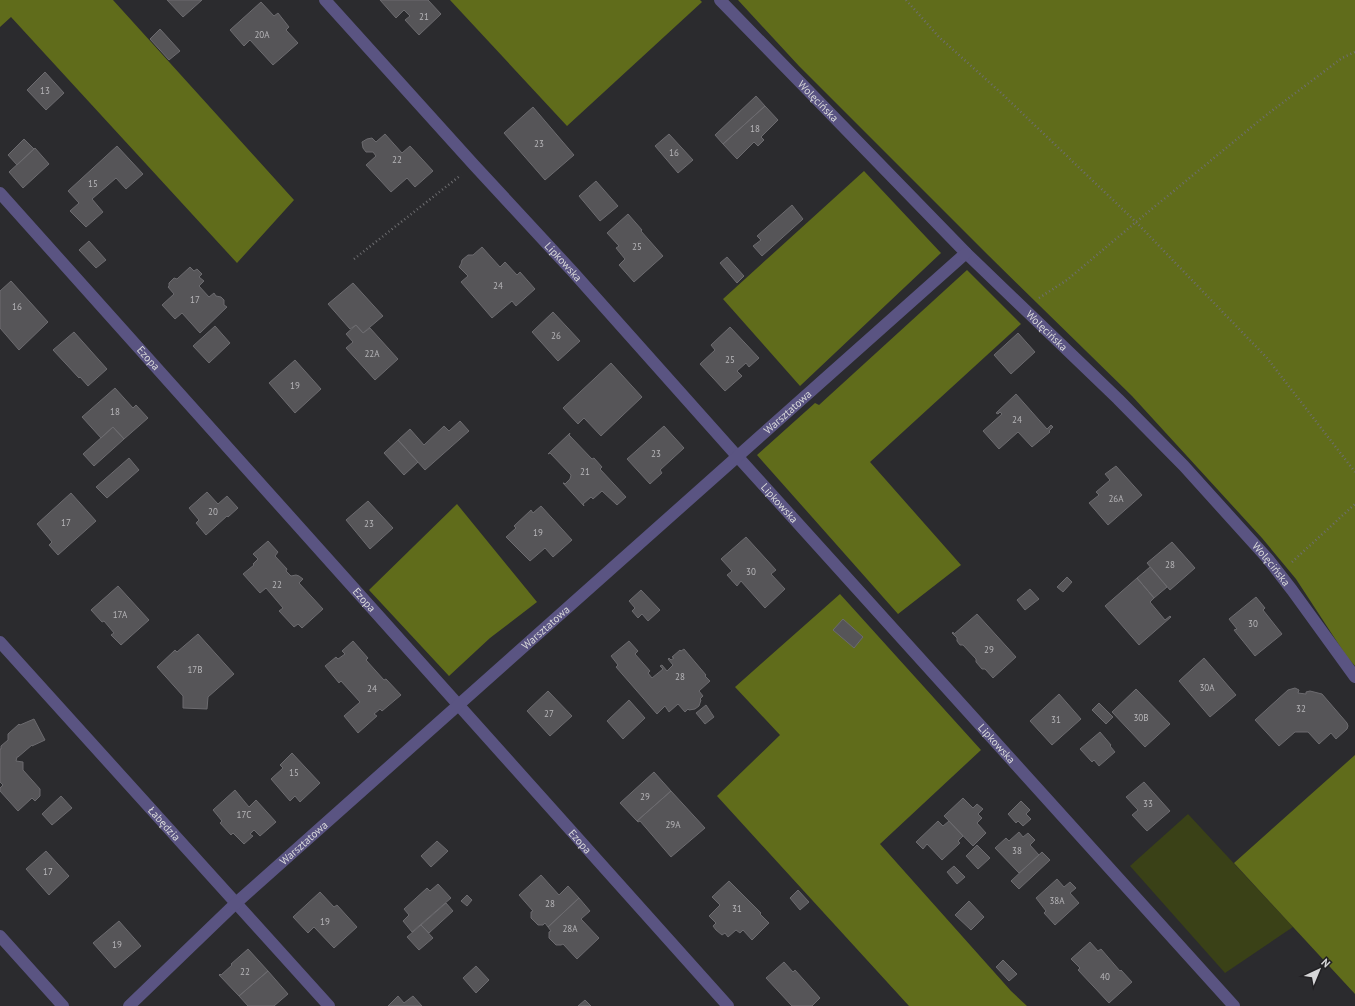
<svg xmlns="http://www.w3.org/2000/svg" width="1355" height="1006" font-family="'PT Sans',sans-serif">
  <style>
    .green { fill: #3a4117 }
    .forest { fill: #606c1b }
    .building { fill: #565558; stroke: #6c6b6f }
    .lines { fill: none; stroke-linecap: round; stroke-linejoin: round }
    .path { stroke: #6e6e71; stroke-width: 2.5; stroke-dasharray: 1 3; stroke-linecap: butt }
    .minor { stroke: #5a5482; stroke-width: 12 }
    .labels { text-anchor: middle; stroke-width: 3; stroke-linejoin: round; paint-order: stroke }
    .number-label { font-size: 9px; fill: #b7b6b9 }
    .street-label { font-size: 11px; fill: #d7d7d9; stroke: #222124 }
  </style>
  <rect width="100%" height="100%" fill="#2b2b2e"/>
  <path class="green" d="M1188 814 1293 927 1225 973 1130 866Z"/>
  <path class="forest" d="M0 0H113L294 200 237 263 11 17 0 27Z
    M450 0H700L702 2 567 126Z
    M738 0H1355V666L1347 657 1296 579 1262 538 1132 396 988 255 799 66Z
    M864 171 941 253 800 386 723 299Z
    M967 270 1021 324 870 462 961 565 898 614 757 455 815 403 819 405Z
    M457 504 537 602 490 638 449 676 369 590Z
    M840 594 981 750 880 844 1011 991 1027 1006H909L717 796 780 735 735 687Z
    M1355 755V994L1234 863Z"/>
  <path class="building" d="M167 0H202L183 17Z
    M380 0H428L441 14 419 35 405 20 410 16 404 10 396 18Z
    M261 2 274 16 278 13 289 27 286 30 298 43 273 65 250 40 244 46 230 30Z
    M160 29 180 51 169 60 150 39Z
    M45 72 64 93 46 110 27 90Z
    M756 96 765 106 723 144 715 135Z
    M765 106 778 120 761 137 764 140 758 146 754 142 737 159 723 144Z
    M533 107 574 155 545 180 504 133Z
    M385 134 402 153 410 146 433 171 415 187 407 178 391 192 366 165 376 156 373 152H366L363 148 362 142 367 139 372 138 376 142Z
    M669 134 693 160 678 173 655 146Z
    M24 139 34 149 17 165 8 155Z
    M117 146 143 174 126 189 116 178 92 199 103 212 86 227 70 211 79 203 68 191Z
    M35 148 49 164 23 188 9 172Z
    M596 181 618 206 600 221 579 196Z
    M792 205 803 219 762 256 753 246 761 240 757 236Z
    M628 214 642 230 641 231 663 256 634 282 619 265 625 259 616 248 619 246 607 233Z
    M89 241 106 260 96 268 79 250Z
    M482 247 500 267 505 262 517 275 520 272 535 289 516 306 512 301 492 318 461 282 468 276 459 267 461 264 462 260 468 255H473Z
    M727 257 744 276 737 283 720 263Z
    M190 267 194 271 197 269 202 274 199 277 204 281 199 286 209 297 214 293 216 296 221 297 224 300V305L227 307 200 333 182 313 175 319 162 305 174 294 168 287 169 286V283L174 278 177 279Z
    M11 281 48 322 19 350 0 328V291Z
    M353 283 383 316 363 333 356 325 350 329 328 304Z
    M553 312 580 341 558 361 532 332Z
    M356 325 363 333 370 328 398 359 375 380 346 348 353 342 346 334Z
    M215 326 230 343 209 363 193 346Z
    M730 327 759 358 749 367 746 363 737 371 742 376 725 391 700 364 715 350 711 345Z
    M74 332 107 369 88 386 80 377 79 378 53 350Z
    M1018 333 1035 352 1011 374 994 355Z
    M295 360 321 389 295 413 269 383Z
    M611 363 642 397 601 436 584 418 578 424 563 408Z
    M115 388 133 408 136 405 148 418 124 439 113 427 101 438 82 417Z
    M1016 394 1047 429 1051 425 1053 427 1049 431 1050 432 1032 447 1018 432 999 449 983 431 1002 414 1000 412 998 414 996 413Z
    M460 421 469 431 425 470 398 440 410 429 424 445 444 426 449 431Z
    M664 426 684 448 660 470 662 473 650 484 627 459Z
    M113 427 124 439 94 466 83 454Z
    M570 433 569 435 592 459 594 458 602 467 600 469 626 497 617 505 602 491 593 499 591 497 583 504 584 506 563 483H564L565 484 570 479 571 475 550 453 548 454Z
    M398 440 418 462 404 475 384 453Z
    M129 458 139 470 107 498 96 487Z
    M1116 466 1142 495 1108 525 1089 503 1099 495 1096 492 1110 480 1105 474Z
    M207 492 218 504 227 496 238 508 228 517 227 516 206 535 196 523 199 520 189 508Z
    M71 493 96 521 58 555 49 545 52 542 37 524Z
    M368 501 393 528 370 549 346 520Z
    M541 506 572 540 553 557 545 548 530 561 506 537 516 528 514 526 531 510 533 513Z
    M746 537 776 570 771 574 785 589 765 608 741 581 737 586 727 575 732 571 721 559Z
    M268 541 278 552 275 556 287 569 286 571 291 576 296 575 299 576 303 579 299 583 323 609 302 628 298 624 294 627 279 611 283 608 266 588 260 593 243 574 254 565 253 564 258 559 253 554Z
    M1172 542 1195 568 1170 590 1147 563Z
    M1150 567 1167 587 1154 598 1137 578Z
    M1067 577 1072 582 1063 592 1057 587Z
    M1137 578 1154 598 1150 602 1165 620 1170 616 1171 617 1139 645 1105 606Z
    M118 586 149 620 121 645 111 635 114 633 104 621 102 622 91 610Z
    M1030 589 1039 599 1025 610 1017 600Z
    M641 590 660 610 648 621 642 614 638 618 632 611 635 608 629 601Z
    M1256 597 1265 608 1263 610 1282 634 1255 656 1234 630 1237 629 1229 619Z
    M977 614 1016 657 993 678 985 669H982L976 662V659L963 645H960L957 641V638L952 633 953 632 954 634Z
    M843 619 863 637 854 648 833 630Z
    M198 634 234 674 208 697 207 709 183 708V696L157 667 175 650 177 652Z
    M353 641 368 658 366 660 384 680 386 679 401 695 382 711 380 709 374 714 377 716 358 733 344 716 360 702 341 681 339 683 325 666 336 657 338 659 345 654 342 651Z
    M629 641 638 651 635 654 650 671 648 673 652 678 663 669 660 666 662 665 667 671 673 665 668 659 669 658 671 660 674 658 672 657 680 650 681 651 684 649 706 675 705 676 710 681 699 691 703 696 700 699 701 700 699 706 695 709 689 710 688 709 685 712 678 704 669 712 665 706 657 714 616 667 618 665 611 656Z
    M1204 658 1236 695 1210 717 1179 681Z
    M1295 688 1299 690 1298 693 1306 694V692L1310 691 1322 694 1347 723 1348 726 1347 729 1336 739 1331 733 1319 744 1308 732H1295L1279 746 1255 720 1288 690Z
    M1136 689 1170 724 1145 747 1112 712Z
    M548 691 572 716 550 736 527 711Z
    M1059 694 1081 719 1052 745 1030 721Z
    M629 700 645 718 623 739 607 721Z
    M1099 703 1113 717 1106 724 1092 710Z
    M706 705 714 717 705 724 696 713Z
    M34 719 45 740 32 746V745L18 757H17L16 761 23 762V770L40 789V796L35 801 32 798 18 811 0 791V788L3 785 0 782V749H1V746L8 740V734L19 724 20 725Z
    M1100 732 1111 745 1110 746 1115 752 1099 766 1094 760 1092 762 1080 749Z
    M292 753 320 783 300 802 295 796 290 801 271 779 283 768 280 765Z
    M654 772 671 791 637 821 620 803Z
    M1144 782 1170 811 1147 831 1132 815 1138 810 1126 797Z
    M235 790 249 807 256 800 276 822 260 836 254 830 250 834 253 836 244 844 233 833 231 835 220 823 222 821 213 810Z
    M671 791 705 828 671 857 640 821 638 822 637 821Z
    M61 796 72 808 52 825 42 814Z
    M963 798 973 808 977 804 983 809 978 814 982 818 977 823 986 833 973 846 944 816Z
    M1021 801 1030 810 1026 814 1031 819 1023 826 1018 821 1016 823 1008 814Z
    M938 821 943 826 949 821 963 836 958 841 960 843 942 860 927 844 923 849 916 842Z
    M1019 832 1023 837 1028 833 1035 840 1030 845 1039 855 1019 873 995 848 1006 838 1009 841Z
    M437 841 448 851 431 867 421 856Z
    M977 845 990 858 978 869 966 856Z
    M46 851 69 876 49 895 26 869Z
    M1042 852 1050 860 1019 889 1011 881Z
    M954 866 965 877 957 884 947 872Z
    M541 875 559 895 568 886 579 898 548 927 545 923 543 925H538L531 918V912L533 911 519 895Z
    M1057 879 1064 887 1070 882 1076 888 1070 893 1079 903 1055 925 1044 913 1046 911 1036 898Z
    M729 881 761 913 760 914 769 923 752 940 743 930 740 933 736 930 728 937 725 933 722 935 716 930 713 926 716 923 709 916 720 905 712 897Z
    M438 884 451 898 412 932 403 921 409 915 404 909 427 888 430 891Z
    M798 890 809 902 800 910 790 898Z
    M320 892 334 907 337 905 357 927 334 948 314 927 308 933 293 917Z
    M467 895 472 900 467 906 461 901Z
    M579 898 590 911 581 919 599 938 577 959 563 944 561 945H556L549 938V932L551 931 548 927Z
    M969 901 984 917 971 930 955 915Z
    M446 903 453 911 429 933 421 925Z
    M119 921 141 946 115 968 93 943Z
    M421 925 433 938 419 950 407 937Z
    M1090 942 1098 951 1101 949 1120 971 1121 970 1132 982 1109 1003 1078 970 1080 968 1071 959Z
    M248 949 268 971 239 996 219 975 220 974 221 975 232 965 231 964Z
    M1003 960 1017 974 1009 981 996 967Z
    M784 962 793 972 795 970 820 998 812 1006H792L766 978Z
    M476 966 489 980 476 993 463 978Z
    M268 971 288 994 274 1006H248L239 996Z
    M398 996 404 1003 413 996 422 1006H388Z
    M585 1000 591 1006H578Z"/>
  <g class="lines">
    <path class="path" d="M906 0 939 37 1000 92 1136 222 1267 358 1355 472
      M354 259 461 175
      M1039 298 1067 280 1136 222 1265 116 1342 58 1355 52
      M1292 562 1355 504"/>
    <g class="minor">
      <path id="s1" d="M325 0 474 165 573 272 737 456 1234 1006"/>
      <path id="s2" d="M720 0 966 253 1118 399 1184 466 1268 559 1292 590 1355 677"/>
      <path id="s3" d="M0 193C244 463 484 736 728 1006"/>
      <path id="s4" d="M0 642 329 1006"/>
      <path d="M0 936 63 1006"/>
      <path id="s5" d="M129 1006 236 903 966 253"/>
    </g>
  </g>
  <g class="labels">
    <g class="number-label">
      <text x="424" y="20">21</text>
      <text x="262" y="38">20A</text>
      <text x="45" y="94">13</text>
      <text x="755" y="132">18</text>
      <text x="539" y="147">23</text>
      <text x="674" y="156">16</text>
      <text x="397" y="163">22</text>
      <text x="93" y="187">15</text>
      <text x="637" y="250">25</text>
      <text x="498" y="289">24</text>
      <text x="195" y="303">17</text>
      <text x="17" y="310">16</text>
      <text x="556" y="339">26</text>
      <text x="372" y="357">22A</text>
      <text x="730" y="363">25</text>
      <text x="295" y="389">19</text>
      <text x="115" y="415">18</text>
      <text x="1017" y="423">24</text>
      <text x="656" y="457">23</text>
      <text x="585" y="475">21</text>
      <text x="1116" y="502">26A</text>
      <text x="213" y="515">20</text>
      <text x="66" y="526">17</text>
      <text x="369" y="527">23</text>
      <text x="538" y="536">19</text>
      <text x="1170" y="568">28</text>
      <text x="751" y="575">30</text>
      <text x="277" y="588">22</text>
      <text x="120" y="618">17A</text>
      <text x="1253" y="627">30</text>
      <text x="989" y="653">29</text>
      <text x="195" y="673">17B</text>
      <text x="680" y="680">28</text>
      <text x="1207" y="691">30A</text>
      <text x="372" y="692">24</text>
      <text x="1301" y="712">32</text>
      <text x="549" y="717">27</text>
      <text x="1141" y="721">30B</text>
      <text x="1056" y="723">31</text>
      <text x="294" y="776">15</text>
      <text x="645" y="800">29</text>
      <text x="1148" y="807">33</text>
      <text x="244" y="818">17C</text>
      <text x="673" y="828">29A</text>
      <text x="1017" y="854">38</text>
      <text x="48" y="875">17</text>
      <text x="1057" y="904">38A</text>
      <text x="550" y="907">28</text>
      <text x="737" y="912">31</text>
      <text x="325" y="925">19</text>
      <text x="570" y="932">28A</text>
      <text x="117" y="948">19</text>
      <text x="245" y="975">22</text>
      <text x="1105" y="980">40</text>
    </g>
    <g class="street-label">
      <text dy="4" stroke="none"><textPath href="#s2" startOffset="141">Wolęcińska</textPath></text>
      <text dy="4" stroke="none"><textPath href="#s1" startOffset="354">Lipkowska</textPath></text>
      <text dy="4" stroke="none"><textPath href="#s2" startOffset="465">Wolęcińska</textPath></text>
      <text dy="4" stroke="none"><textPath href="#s3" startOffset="222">Ezopa</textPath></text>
      <text dy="4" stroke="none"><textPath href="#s5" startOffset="887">Warsztatowa</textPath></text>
      <text dy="4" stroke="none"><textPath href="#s1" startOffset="678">Lipkowska</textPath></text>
      <text dy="4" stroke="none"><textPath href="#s2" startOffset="789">Wolęcińska</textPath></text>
      <text dy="4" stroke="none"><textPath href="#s3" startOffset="546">Ezopa</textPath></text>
      <text dy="4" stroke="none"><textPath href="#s5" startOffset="563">Warsztatowa</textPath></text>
      <text dy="4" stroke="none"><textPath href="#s1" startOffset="1002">Lipkowska</textPath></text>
      <text dy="4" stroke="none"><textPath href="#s4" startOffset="245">Łabędzia</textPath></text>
      <text dy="4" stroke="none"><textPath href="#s3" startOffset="870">Ezopa</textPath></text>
      <text dy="4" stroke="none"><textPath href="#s5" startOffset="239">Warsztatowa</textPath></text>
    </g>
  </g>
  <g transform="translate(1319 970) rotate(44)" stroke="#222124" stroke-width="3" paint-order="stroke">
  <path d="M0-3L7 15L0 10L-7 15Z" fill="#d7d7d9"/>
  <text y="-6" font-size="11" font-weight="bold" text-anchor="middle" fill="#d7d7d9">N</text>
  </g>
</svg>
